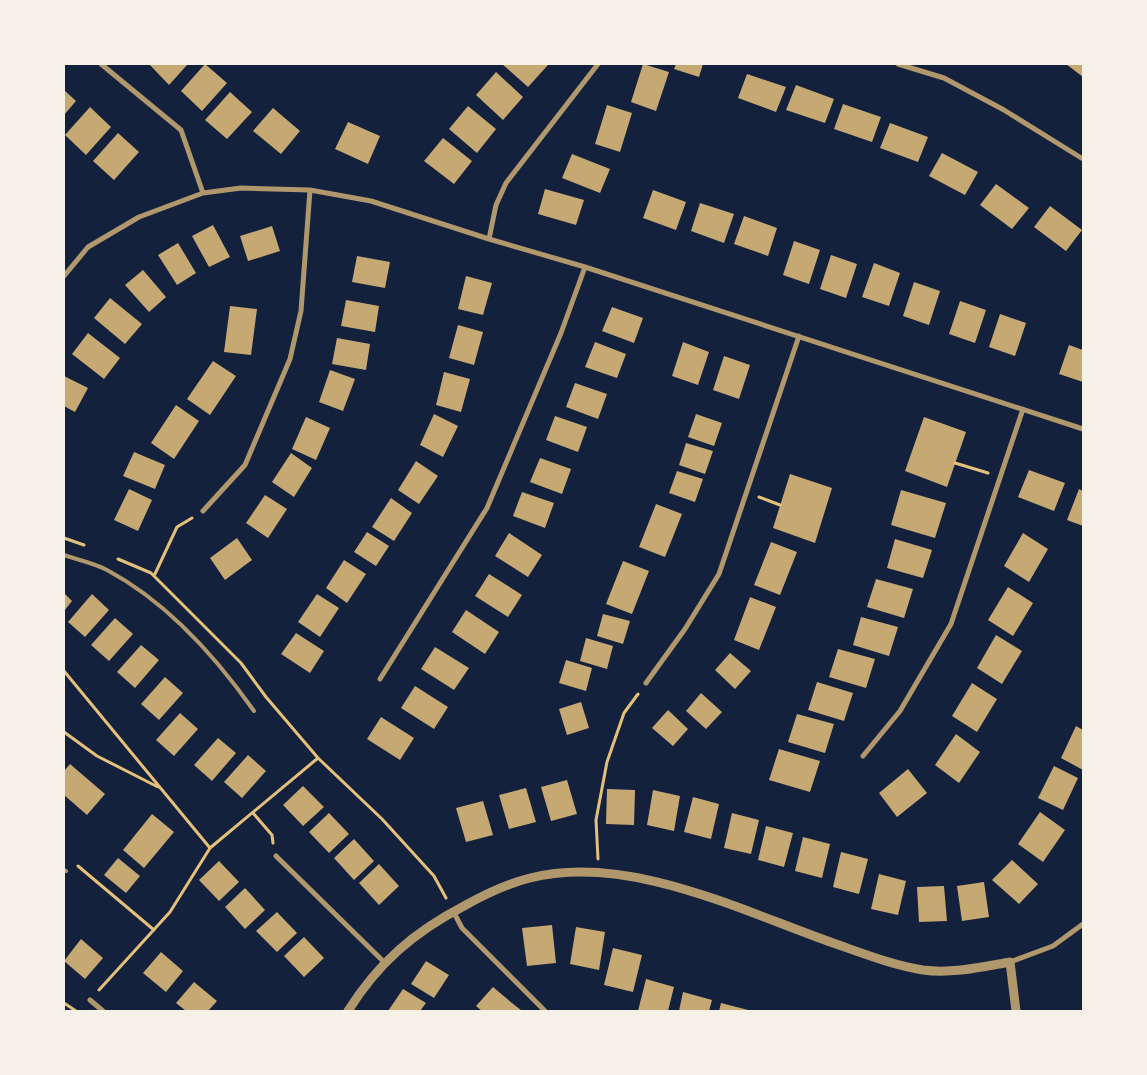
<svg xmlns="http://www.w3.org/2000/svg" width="1147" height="1075" font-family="'Noto Serif',serif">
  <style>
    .building { fill: #c6a872 }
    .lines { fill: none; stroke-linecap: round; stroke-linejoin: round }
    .path { stroke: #e5c07b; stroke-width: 3 }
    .service { stroke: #b1986c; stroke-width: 4 }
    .minor { stroke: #b1986c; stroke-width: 5 }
    .tertiary { stroke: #b1986c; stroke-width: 9 }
  </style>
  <rect width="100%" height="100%" fill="#14213d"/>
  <path class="building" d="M149 64H188L169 85Z
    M205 64 227 83 202 111 181 91Z
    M502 64H547L548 65 528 87Z
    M643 64 669 72 656 111 631 102Z
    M676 64H703L699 77 674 69Z
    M1066 64H1083V77Z
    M496 72 523 97 503 120 476 95Z
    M747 74 786 87 776 112 738 98Z
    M796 85 834 99 825 123 786 110Z
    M64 90 76 101 64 115Z
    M230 92 252 112 227 139 205 120Z
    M843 104 881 117 872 142 834 129Z
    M607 105 632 113 620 152 595 144Z
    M468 106 496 129 477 153 449 129Z
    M90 107 111 127 86 155 65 135Z
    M273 108 300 131 281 154 253 131Z
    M348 122 380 136 368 164 335 149Z
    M890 123 928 137 918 162 880 148Z
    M118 133 139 152 114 180 93 161Z
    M443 138 472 161 454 184 424 161Z
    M942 153 978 172 965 195 929 176Z
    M572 154 610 169 600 193 562 178Z
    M996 184 1029 208 1012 229 980 205Z
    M545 189 584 200 576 225 538 214Z
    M653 190 686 202 676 230 643 218Z
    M700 203 734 214 724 243 691 231Z
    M1050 206 1082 230 1066 251 1034 227Z
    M744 216 777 228 768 256 734 244Z
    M213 225 230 257 209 267 192 236Z
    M272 226 280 251 248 261 240 236Z
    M794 241 820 250 809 284 783 275Z
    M178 243 196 273 177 285 158 255Z
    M831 255 857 264 846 298 820 289Z
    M357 256 390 262 385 288 352 282Z
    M874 263 900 273 889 306 862 297Z
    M143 270 166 297 149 312 125 285Z
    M466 276 492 283 483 315 458 309Z
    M914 282 940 291 929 325 903 316Z
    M110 298 142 324 125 344 94 318Z
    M346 300 379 306 375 332 341 326Z
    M960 301 986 310 975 343 949 334Z
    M230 306 257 309 251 355 224 352Z
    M612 307 643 318 634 343 602 331Z
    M1000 314 1026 323 1015 356 989 347Z
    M458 325 483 332 474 365 449 358Z
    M88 333 120 358 104 379 72 354Z
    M337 338 370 344 366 370 332 364Z
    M595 342 626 354 617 378 585 367Z
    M683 342 709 352 698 385 672 376Z
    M1069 345 1083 350V382L1059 374Z
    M724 356 750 365 739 399 713 390Z
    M213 361 236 376 210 415 187 399Z
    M330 370 355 379 343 411 319 402Z
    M444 372 470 379 461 412 436 405Z
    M64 376 88 388 75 412 64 406Z
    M575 383 607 394 598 419 566 407Z
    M176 405 199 421 174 459 151 443Z
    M434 414 458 426 443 457 420 445Z
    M696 414 722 423 714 446 688 437Z
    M555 416 587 427 578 452 546 440Z
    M306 417 330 428 316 460 292 449Z
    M924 417 966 432 947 487 905 471Z
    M686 443 713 451 705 474 679 465Z
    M134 452 165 465 155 489 123 476Z
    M291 453 312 468 294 497 272 482Z
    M540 458 571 469 562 494 530 482Z
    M416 461 438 476 419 504 398 490Z
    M1029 470 1065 483 1054 511 1018 497Z
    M677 471 703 479 695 502 669 493Z
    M790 474 832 488 815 543 773 528Z
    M129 489 152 500 138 531 114 520Z
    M1079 489 1083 491V526L1067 520Z
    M901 490 946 503 935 538 891 525Z
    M522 492 554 503 545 528 513 516Z
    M265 495 287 509 268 538 246 523Z
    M391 498 412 513 394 541 372 527Z
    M656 504 682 514 665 557 639 547Z
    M367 532 389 546 376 566 354 552Z
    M509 533 542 555 528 577 495 556Z
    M1023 533 1048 549 1029 582 1004 566Z
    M237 538 252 560 225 580 210 558Z
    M895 539 932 550 923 578 887 568Z
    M771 542 797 552 780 595 754 585Z
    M344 560 366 574 347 603 326 588Z
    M623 561 649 571 632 614 606 604Z
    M489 574 522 595 508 617 475 596Z
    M876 579 913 589 904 618 867 607Z
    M1008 587 1033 603 1013 636 988 620Z
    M64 593 72 601 64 611Z
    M92 594 109 610 85 637 68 622Z
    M317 594 339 608 320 637 298 622Z
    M750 597 776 607 759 650 734 640Z
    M466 610 499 632 485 654 452 632Z
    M603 614 630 621 623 644 597 636Z
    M861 617 898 627 889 656 853 645Z
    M115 618 133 634 109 661 91 645Z
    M296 633 324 651 310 673 281 654Z
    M996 635 1022 651 1002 684 977 668Z
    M586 638 613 646 607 669 580 661Z
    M141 645 159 660 135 688 117 672Z
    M435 647 469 668 454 690 421 669Z
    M838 649 875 659 866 688 829 677Z
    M730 653 751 671 735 689 715 670Z
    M566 660 592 668 586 691 559 683Z
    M165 677 183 693 159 720 141 704Z
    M817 682 853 693 844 721 808 710Z
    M972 683 997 699 977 732 952 716Z
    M415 686 448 707 434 729 401 708Z
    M701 693 722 712 706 729 686 711Z
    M581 702 589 728 567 735 559 709Z
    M668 710 688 729 673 746 652 728Z
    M180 713 198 729 174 756 156 740Z
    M797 714 834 724 825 753 788 742Z
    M381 717 414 738 400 760 367 739Z
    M1076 726 1083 730V770L1061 758Z
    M956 734 980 752 959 783 935 765Z
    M218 738 236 753 212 781 194 765Z
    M779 749 820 761 810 792 769 780Z
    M248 755 266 771 242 798 224 782Z
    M70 764 105 794 87 815 64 795V771Z
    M1054 766 1078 778 1063 810 1038 798Z
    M908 769 927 793 897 817 879 793Z
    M567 780 577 814 551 821 541 787Z
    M303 786 324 807 303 826 283 805Z
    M526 788 536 822 509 829 499 795Z
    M607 789 635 790 634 825 606 824Z
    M653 790 680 796 674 831 647 825Z
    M693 797 719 804 711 839 684 832Z
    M483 801 493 835 466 842 456 808Z
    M1040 812 1065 830 1043 862 1018 844Z
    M329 813 349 834 329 853 309 832Z
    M732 813 759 820 751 854 724 848Z
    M152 814 174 832 144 868 123 850Z
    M766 826 793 833 784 867 758 860Z
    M803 837 830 844 822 878 795 871Z
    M354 839 374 861 354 880 334 858Z
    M841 852 868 859 859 894 833 887Z
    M118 858 140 876 126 893 104 875Z
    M1012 860 1038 884 1019 904 992 880Z
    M219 861 239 882 219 901 199 880Z
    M379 864 399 886 379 905 359 883Z
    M879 874 906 881 898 915 871 909Z
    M984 882 989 917 962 921 957 886Z
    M944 886 947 921 919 922 917 887Z
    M245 888 265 910 245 929 225 907Z
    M277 912 297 933 277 952 256 931Z
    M552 925 556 963 527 966 522 928Z
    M576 927 605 932 599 970 570 964Z
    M304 937 324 958 304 977 284 956Z
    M81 939 103 958 85 979 64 961Z
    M613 948 642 955 633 992 604 985Z
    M161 952 183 971 166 992 143 973Z
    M426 961 449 975 434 998 411 984Z
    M646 979 674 987 668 1011H638Z
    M194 982 217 1001 208 1011H186L176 1003Z
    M493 987 512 1003 522 1011H482L476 1006Z
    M403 989 426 1003 420 1011H388Z
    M683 992 712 1000 709 1011H679Z
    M721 1003 752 1011H719Z"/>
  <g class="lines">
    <path class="path" d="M955 463 988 473
      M759 497 780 505
      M64 538 84 545
      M118 559 151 573 241 663 266 697 318 758 382 819 434 876 446 898
      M154 576 177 527 192 518
      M64 671 210 848
      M64 732 97 756 158 787
      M253 813 272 835 273 843
      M598 859 596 820 607 762 624 713 638 694
      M78 866 154 930
      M99 990 170 912 210 848 318 758
      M64 1003 76 1011"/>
    <path class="service" d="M64 555C78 560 94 563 107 570 167 602 216 657 254 711
      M64 870 66 871"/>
    <path class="minor" d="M101 64 181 130 203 193
      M898 64 944 78 1004 110 1083 159
      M489 239 496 205 506 183 598 64
      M64 276 88 247 139 217 203 193 241 188 310 190 371 201 489 239 585 267 1083 429
      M203 511 245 465 290 359 301 311 310 190
      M380 679 487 508 561 333 585 267
      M646 683 685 629 719 574 799 336
      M863 756 900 711 951 624 1023 409
      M276 856 384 962
      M453 911 462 928 545 1011
      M1010 962 1053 946 1083 924
      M90 1000 103 1011"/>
    <path class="tertiary" d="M348 1011C378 963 414 932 464 906 485 894 506 884 530 878 628 853 742 911 833 943 862 953 892 965 923 970 952 974 982 967 1010 962L1016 1011"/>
  </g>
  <rect width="1147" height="1075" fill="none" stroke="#f6f1e7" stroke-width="130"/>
</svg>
